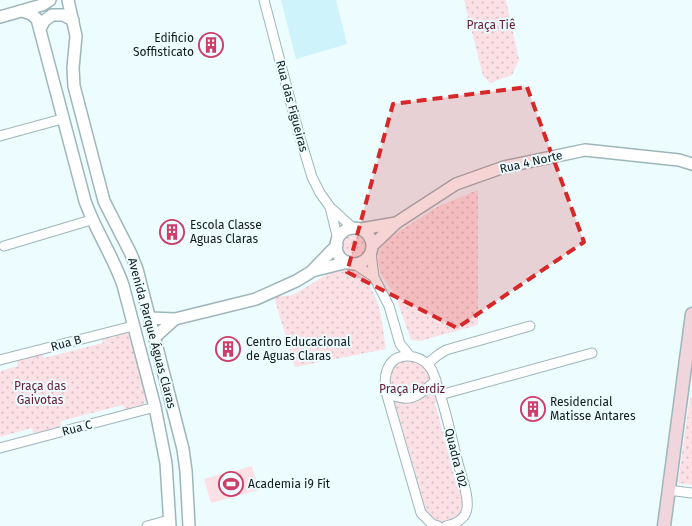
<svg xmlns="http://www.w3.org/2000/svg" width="692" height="526" font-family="'Fira Sans',sans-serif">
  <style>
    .built { fill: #cff3fa }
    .green { fill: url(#green-dots) }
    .pitch { fill: #fbe1e5 }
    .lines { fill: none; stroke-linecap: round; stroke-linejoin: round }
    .minor-casing { stroke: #9db6bb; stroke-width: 11 }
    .tertiary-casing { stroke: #9db6bb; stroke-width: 14 }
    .secondary-casing { stroke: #9db6bb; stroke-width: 15 }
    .minor { stroke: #fff; stroke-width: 9 }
    .tertiary { stroke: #fff; stroke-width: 11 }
    .secondary { stroke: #f0d6dc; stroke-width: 12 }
    .marked { fill: #d62828; fill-opacity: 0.2; stroke: #d62828; stroke-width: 4; stroke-dasharray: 10 6; stroke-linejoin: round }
    .labels { text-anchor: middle; stroke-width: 4; stroke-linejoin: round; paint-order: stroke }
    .park-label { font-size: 12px; fill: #651c32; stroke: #ecfcff }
    .poi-label { font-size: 12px; fill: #111a1c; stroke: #ecfcff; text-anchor: start }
    .street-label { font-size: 12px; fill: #111a1c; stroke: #ecfcff }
  </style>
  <defs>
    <pattern id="green-dots" width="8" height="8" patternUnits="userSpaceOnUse" patternTransform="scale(1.25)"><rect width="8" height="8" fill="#fbe1e5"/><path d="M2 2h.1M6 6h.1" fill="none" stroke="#d6c0c4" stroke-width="1.8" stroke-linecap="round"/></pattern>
  </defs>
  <rect width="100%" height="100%" fill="#ecfcff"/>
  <path class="built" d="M281 0H336L347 44 296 59Z"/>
  <path class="green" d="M464 0H506L519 60 512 75 490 83 483 76Z
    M478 190V325L420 341 411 340 395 295 381 274 378 262 379 252 385 241 398 232 439 206Z
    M337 246a17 17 0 1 1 34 0a17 17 0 1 1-34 0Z
    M351 268C381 287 381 317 386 349L295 367 274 297 293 295 334 270Z
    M125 332 129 334 147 399C144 408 133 409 125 411L123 405 61 421 60 427 58 429 34 434 32 428 0 437V371L18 366 16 359 42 352 44 358 103 343 101 336Z
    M398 357 427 364 441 401 435 403 457 487 464 486 463 518 446 526 432 524 416 499 422 497 398 413 392 414 386 375Z
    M690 397H692V485L678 483Z"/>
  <path class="pitch" d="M252 466 259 490 211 503 204 479Z"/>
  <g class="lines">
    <defs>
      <path id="minor" d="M264 0 299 134 312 177 320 193 330 207 353 228
        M0 136 62 119
        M330 207 338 240
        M4 246 91 220
        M371 253 374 277 389 306 400 344 410 356
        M353 263 374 277
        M0 360 133 326
        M427 364 438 355 446 350 530 326
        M386 392C408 405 420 396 436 380
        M440 395 592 353
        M0 448 155 407
        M668 490 692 493
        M147 526 169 520
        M438 526 432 524 421 513 386 392C385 383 384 375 389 366 397 352 418 354 428 365 432 369 434 374 435 379 445 406 451 435 458 463 461 475 469 496 467 508 466 519 455 524 446 526"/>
      <path id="tertiary" d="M68 0 76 36 73 68 74 86 104 201 131 254 137 269 183 449 186 471 189 526
        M22 11 31 14 37 19 85 201C95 230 113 256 123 285L155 407 166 463 170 526
        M0 17 42 5 50 0
        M40 29 44 21 52 15H63L73 20
        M336 246a18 18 0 1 1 36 0a18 18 0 1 1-36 0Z
        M361 229 396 223
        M372 246 396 223 456 184 504 167 585 150 679 160 692 164
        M312 271 348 262
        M150 318 175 319 256 299 296 281 311 272 337 245
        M155 337 175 319"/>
      <path id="secondary" d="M664 526 692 314"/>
    </defs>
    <use href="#minor" class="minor-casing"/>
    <use href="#tertiary" class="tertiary-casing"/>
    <use href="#secondary" class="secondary-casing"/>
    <use href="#minor" class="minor"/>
    <use href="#tertiary" class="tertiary"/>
    <use href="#secondary" class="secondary"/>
  </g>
  <path class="marked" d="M527 87 584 242 457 328 347 272 393 104Z"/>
  <defs>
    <symbol id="building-ring" viewBox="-11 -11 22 22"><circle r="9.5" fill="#ecfcff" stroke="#cd3f6a" stroke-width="1.5"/><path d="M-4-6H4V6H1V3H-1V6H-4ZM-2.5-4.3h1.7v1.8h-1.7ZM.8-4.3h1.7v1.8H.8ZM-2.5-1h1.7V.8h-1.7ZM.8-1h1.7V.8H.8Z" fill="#cd3f6a"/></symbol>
    <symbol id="stadium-ring" viewBox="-11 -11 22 22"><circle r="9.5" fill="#ecfcff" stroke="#cd3f6a" stroke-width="1.5"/><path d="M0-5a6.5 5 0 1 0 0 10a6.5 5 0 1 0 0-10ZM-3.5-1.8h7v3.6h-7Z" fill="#cd3f6a"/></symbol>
  </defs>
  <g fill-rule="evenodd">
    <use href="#building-ring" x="197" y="31" width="28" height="28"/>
    <use href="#building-ring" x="158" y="218" width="28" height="28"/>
    <use href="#building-ring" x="214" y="335" width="28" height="28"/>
    <use href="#building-ring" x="519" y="395" width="28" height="28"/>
    <use href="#stadium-ring" x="217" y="470" width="28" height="28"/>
  </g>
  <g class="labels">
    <g class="park-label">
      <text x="491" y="29">Praça Tiê</text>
      <text x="40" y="390">Praça das<tspan x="40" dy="14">Gaivotas</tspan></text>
      <text x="412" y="393">Praça Perdiz</text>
    </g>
    <g class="poi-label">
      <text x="194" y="42" text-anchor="end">Edificio<tspan x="194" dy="14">Soffisticato</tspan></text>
      <text x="190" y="229">Escola Classe<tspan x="190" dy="14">Aguas Claras</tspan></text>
      <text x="246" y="346">Centro Educacional<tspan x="246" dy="14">de Aguas Claras</tspan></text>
      <text x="550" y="406">Residencial<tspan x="550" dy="14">Matisse Antares</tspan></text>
      <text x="248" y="488">Academia i9 Fit</text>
    </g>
    <g class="street-label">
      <text transform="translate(292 106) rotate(75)" y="4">Rua das Figueiras</text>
      <text transform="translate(531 162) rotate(-13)" y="4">Rua 4 Norte</text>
      <text transform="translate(152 333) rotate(75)" y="4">Avenida Parque Águas Claras</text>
      <text transform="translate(66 343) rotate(-15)" y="4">Rua B</text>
      <text transform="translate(77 428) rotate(-15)" y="4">Rua C</text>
      <text transform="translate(456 458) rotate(76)" y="4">Quadra 102</text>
    </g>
  </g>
</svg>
